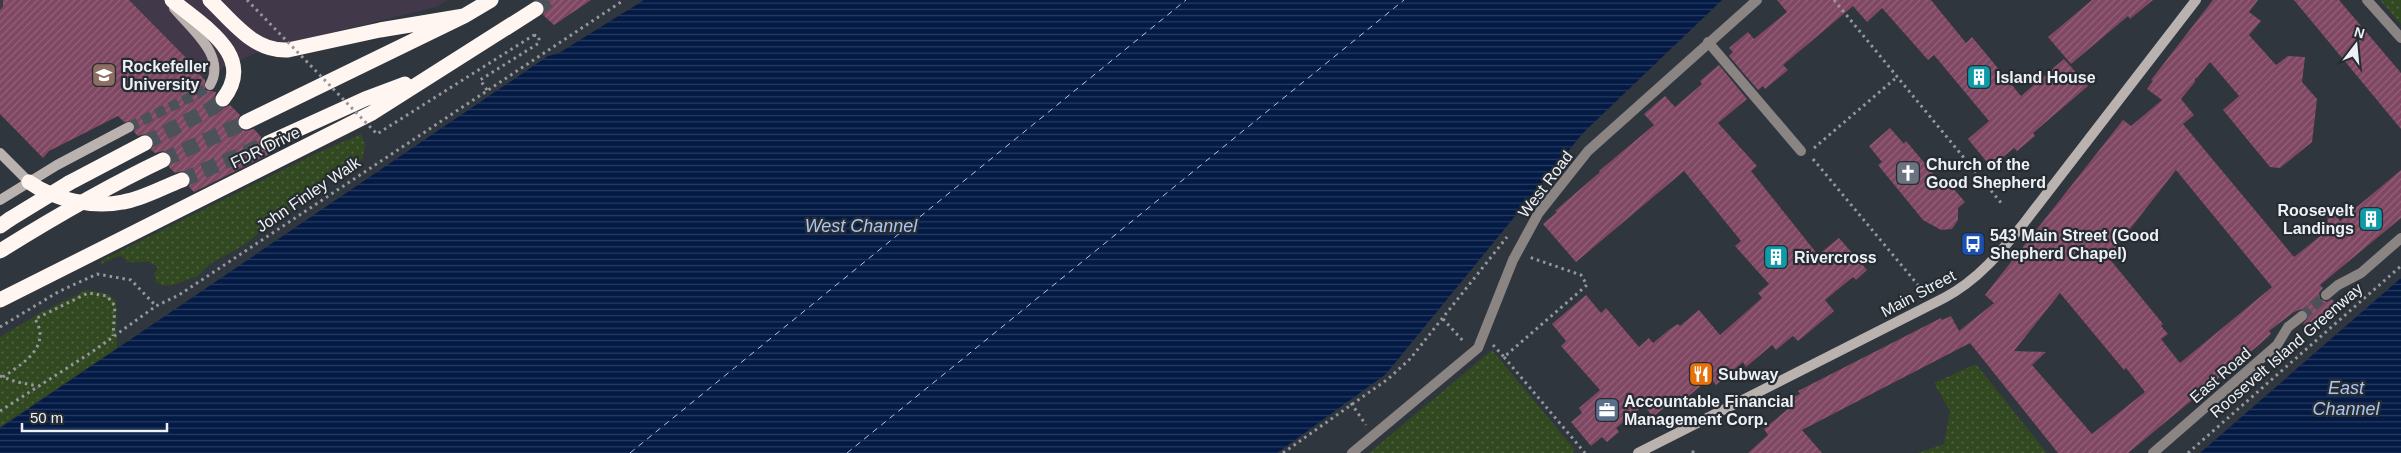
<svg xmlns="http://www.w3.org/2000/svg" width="2401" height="453" font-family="Helvetica,sans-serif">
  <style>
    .education { fill: #41394a }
    .grass { fill: url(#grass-dots) }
    .water { fill: url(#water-rules) }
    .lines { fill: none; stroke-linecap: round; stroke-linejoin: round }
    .ferry { stroke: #abc5f1; stroke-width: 1; stroke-dasharray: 6 5; stroke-linecap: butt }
    .building { fill: url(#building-hatch); fill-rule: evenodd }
    .street-tunnel { stroke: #4c5259; stroke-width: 10; stroke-dasharray: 10 5; stroke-linecap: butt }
    .secondary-tunnel { stroke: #4c5259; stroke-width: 10; stroke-dasharray: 10 5; stroke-linecap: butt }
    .highway-tunnel { stroke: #4c5259; stroke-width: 15; stroke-dasharray: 15 8; stroke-linecap: butt }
    .path { stroke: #94989e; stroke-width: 3; stroke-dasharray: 2.5 4; stroke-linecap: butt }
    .lane { stroke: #8a8583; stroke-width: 10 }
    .street { stroke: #8a8583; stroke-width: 10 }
    .secondary { stroke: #bab2af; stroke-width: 10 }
    .highway { stroke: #fff5f1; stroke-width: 15 }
    .path-bridge { stroke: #94989e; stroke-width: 3; stroke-dasharray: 2.5 4; stroke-linecap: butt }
    .highway-bridge { stroke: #fff5f1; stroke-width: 15 }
    .labels { text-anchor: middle; stroke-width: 4.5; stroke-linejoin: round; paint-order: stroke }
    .poi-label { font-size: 16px; font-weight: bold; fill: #edf1f5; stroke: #262c32; text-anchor: start }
    .street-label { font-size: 16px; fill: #edf1f5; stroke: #262c32 }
    .water-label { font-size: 18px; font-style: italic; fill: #abc5f1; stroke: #262c32 }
  </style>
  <defs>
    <pattern id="grass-dots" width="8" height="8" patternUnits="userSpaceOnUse" patternTransform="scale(1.25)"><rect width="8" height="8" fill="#314820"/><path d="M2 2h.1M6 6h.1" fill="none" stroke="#4f6341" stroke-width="1.8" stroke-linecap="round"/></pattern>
    <pattern id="water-rules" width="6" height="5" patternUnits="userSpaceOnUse" patternTransform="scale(1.25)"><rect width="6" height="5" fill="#031a44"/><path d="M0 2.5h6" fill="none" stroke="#283c60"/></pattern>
    <pattern id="building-hatch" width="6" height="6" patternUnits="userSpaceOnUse" patternTransform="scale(1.25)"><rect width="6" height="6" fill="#804762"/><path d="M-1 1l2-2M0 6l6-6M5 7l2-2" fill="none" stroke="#926279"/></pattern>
  </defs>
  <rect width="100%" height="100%" fill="#30363d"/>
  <path class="education" d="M0 0H448L436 7 268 48 199 78 0 111Z"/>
  <path class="grass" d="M2380 0H2401V24Z
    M361 134 365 144 363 158 354 166 343 169 313 189 299 205 283 213 269 228 259 233 244 245 210 264 198 276 173 285 163 286 156 282 154 273 158 269C149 257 141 264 128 262L121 255 101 264 102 260 317 153Z
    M86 290 108 294 116 301 117 348 0 427V337L40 313Z
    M1492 350 1575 450 1572 453H1369Z
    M1976 364 2047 453H1918L1944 444 1950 411 1934 383Z"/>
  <path class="water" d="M644 0H1722L1583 133 1386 374 1277 453H0V428L548 56 559 53Z
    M2401 278V453H2200Z"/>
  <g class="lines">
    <path class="ferry" d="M630 453 1186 0
      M847 453 1404 0"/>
  </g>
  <path class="building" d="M3 0H129L197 69 195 70 205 80V90L216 92 214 99 215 104 223 108 230 105 240 115 237 122 240 129 246 131 254 129 261 137 259 143 262 150 275 151 194 192 189 187 191 181 188 173 183 171 175 173 169 167 172 160 169 153 163 151 155 153 151 150 154 143 150 135 145 134 138 136 134 132 136 127 133 121 124 122 118 116 49 151 43 158 0 114V10L3 7Z
    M538 0H591L554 25 543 15 545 9 544 4Z
    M1777 0H1931L1966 43 1972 37 2021 96 2064 59 2088 86 2033 133 2035 136 2017 151 2014 148 1991 167 1968 139 1989 121 1934 55 1928 60 1882 8 1867 22 1853 6 1783 65 1788 70 1765 89 1763 86 1758 90 1729 56 1733 52 1729 48 1748 32 1754 39 1787 12Z
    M2092 0H2153L2130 19 2128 16 2071 64 2048 37Z
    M2213 0H2258L2249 12 2261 21 2249 35 2276 65 2288 56 2305 57 2302 82 2317 99 2312 142 2280 168 2270 167 2223 110 2239 96 2210 62 2196 79 2195 77V82L2181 99 2194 115 2183 124 2294 257 2328 230 2327 205 2340 221 2401 170V218L2320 285 2323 288 2319 293 2320 299 2327 302 2332 299 2340 312 2315 332 2309 325 2306 327 2303 324 2308 318 2307 311 2302 309 2294 312 2269 331 2271 334 2260 344 2128 453H2058L1970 343 1802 430 1822 453H1748L1768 435 1764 429 1794 404 1791 398 1800 394 1798 391 1941 318 1942 320 1951 316 1959 331 1994 303 1985 295 2123 120 2131 126 2162 100 2147 89 2153 81 2151 80ZM2176 170 2272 287 2180 363 2161 339 2168 334 2161 326 2163 324 2108 257ZM2060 293 2124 370 2126 368 2145 392 2092 434 2032 365 2046 352 2014 351Z
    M2294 0H2339L2401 73V129Z
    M1719 65 1747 99 1718 123 1757 166 1751 171 1818 255 1839 238 1867 270 1856 280 1853 277 1825 300 1834 311 1798 341 1793 336 1776 350 1772 345 1746 367 1743 362 1716 385 1710 378 1678 405 1673 400 1653 417 1644 405 1616 428 1619 432 1607 442 1602 437 1591 446 1571 422 1582 413 1579 408 1600 390 1561 346 1566 341 1552 324 1586 295 1601 313 1606 308 1639 347 1649 338 1653 343 1670 329 1678 324 1680 326 1699 310 1720 335 1762 298 1758 293 1769 284 1735 246 1741 241 1684 171 1576 262 1543 224 1557 212 1555 211 1600 172 1599 171 1654 125 1644 114 1665 96 1675 107 1702 84 1700 81Z
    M1890 128 1904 144 1906 141 1942 184 1946 180 1965 202 1958 208V220L1952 229 1941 230 1923 220 1878 165 1882 162 1869 146Z"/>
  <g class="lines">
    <path class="street-tunnel" d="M2302 316 2326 295"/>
    <path class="secondary-tunnel" d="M129 127 199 93 210 85"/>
    <path class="highway-tunnel" d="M536 9 549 0
      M145 143 214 107 223 99
      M163 160 246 122
      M182 180 268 143"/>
    <path class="path" d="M1834 0 2002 204
      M487 90 480 80 539 43V37L534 35
      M1814 148 1897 77
      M1813 159 1918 285
      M1443 319 1465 343
      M0 327 58 292 97 274 131 280 156 306
      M1493 345 1504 357 1587 285 1581 275 1529 257
      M1504 357 1585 453
      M0 376 17 382 37 386
      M3 377C22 364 52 347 35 319L88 293 107 296 115 306 113 336
      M1351 403 1366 425
      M0 411 92 352 156 306 179 295 624 0
      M1283 453 1388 379 1410 359 1507 237
      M1693 453V448
      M2188 453 2401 266"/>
    <path class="lane" d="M1708 42 1801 151"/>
    <path class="street" d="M2367 0 2401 38
      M2326 295 2338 285 2361 273 2401 238
      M1352 453 1478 348 1513 260 1538 214 1588 151 1757 0
      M2153 453 2277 345 2288 327 2302 316"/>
    <path class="secondary" d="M174 8C191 29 227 56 210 85
      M0 153 29 182
      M0 200 57 165 129 127
      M1638 453 1944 298C1978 280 2000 253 2024 223L2196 0"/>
    <path class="highway" d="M172 0C202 26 257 55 223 99
      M210 0C233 22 254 52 288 50L380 30 464 16
      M246 122 464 16 491 0
      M268 143 365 99 405 84
      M29 182C54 200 93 208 123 202 143 199 163 187 182 180
      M69 183 145 143
      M0 226 10 219
      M0 300 372 113 536 9"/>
    <path class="path-bridge" d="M247 0 377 134 534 35"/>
    <path class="highway-bridge" d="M10 219 69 183
      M0 251C53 218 106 187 163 160"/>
  </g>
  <defs>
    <symbol id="university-square" viewBox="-11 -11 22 22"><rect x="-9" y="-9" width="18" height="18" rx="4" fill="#8d6e63" stroke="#262c32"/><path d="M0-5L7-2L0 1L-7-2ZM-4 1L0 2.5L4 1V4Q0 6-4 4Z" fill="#fff"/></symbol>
    <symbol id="building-square" viewBox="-11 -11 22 22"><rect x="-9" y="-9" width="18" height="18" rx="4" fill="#0f9aa8" stroke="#262c32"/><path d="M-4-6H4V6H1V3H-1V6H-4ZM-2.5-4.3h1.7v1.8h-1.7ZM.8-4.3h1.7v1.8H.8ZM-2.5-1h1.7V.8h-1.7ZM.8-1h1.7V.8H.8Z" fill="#fff"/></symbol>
    <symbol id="church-square" viewBox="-11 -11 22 22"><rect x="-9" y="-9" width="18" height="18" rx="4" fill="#6b7280" stroke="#262c32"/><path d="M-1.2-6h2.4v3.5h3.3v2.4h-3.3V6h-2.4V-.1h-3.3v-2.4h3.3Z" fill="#fff"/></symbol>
    <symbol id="bus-square" viewBox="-11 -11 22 22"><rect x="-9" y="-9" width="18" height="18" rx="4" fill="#1a4fb4" stroke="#262c32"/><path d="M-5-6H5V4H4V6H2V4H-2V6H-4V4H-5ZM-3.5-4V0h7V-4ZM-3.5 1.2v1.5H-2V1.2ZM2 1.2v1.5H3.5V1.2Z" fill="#fff"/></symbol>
    <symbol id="restaurant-square" viewBox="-11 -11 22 22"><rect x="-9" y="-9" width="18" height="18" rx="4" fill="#e8710a" stroke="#262c32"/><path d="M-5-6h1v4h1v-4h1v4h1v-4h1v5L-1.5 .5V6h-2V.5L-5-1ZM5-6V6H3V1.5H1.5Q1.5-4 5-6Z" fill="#fff"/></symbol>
    <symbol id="office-square" viewBox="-11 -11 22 22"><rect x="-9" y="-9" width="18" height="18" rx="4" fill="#5c6f8a" stroke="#262c32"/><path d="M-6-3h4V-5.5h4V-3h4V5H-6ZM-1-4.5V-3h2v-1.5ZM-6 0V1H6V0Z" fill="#fff"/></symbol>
  </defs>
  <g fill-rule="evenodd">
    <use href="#university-square" x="90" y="61" width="28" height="28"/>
    <use href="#building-square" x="1965" y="63" width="28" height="28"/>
    <use href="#church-square" x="1894" y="159" width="28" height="28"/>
    <use href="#building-square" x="2357" y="205" width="28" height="28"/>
    <use href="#bus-square" x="1959" y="230" width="28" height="28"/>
    <use href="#building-square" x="1762" y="243" width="28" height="28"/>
    <use href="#restaurant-square" x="1687" y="360" width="28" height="28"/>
    <use href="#office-square" x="1593" y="396" width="28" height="28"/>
  </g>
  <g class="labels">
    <g class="poi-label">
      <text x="122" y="72">Rockefeller<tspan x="122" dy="18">University</tspan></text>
      <text x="1996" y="83">Island House</text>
      <text x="1926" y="170">Church of the<tspan x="1926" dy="18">Good Shepherd</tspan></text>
      <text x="2354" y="216" text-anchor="end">Roosevelt<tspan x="2354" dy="18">Landings</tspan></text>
      <text x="1990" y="241">543 Main Street (Good<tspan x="1990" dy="18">Shepherd Chapel)</tspan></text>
      <text x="1794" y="263">Rivercross</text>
      <text x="1718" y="380">Subway</text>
      <text x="1624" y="407">Accountable Financial<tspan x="1624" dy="18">Management Corp.</tspan></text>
    </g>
    <g class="street-label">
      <text transform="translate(265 147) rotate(-26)" y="6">FDR Drive</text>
      <text transform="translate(1545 184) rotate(-53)" y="6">West Road</text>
      <text transform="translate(308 194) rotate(-34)" y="6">John Finley Walk</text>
      <text transform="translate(1918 293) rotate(-28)" y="6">Main Street</text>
      <text transform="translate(2286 350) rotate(-41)" y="6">Roosevelt Island Greenway</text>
      <text transform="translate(2220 375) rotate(-41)" y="6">East Road</text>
    </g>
    <g class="water-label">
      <text x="861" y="232">West Channel</text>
      <text x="2346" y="394">East<tspan x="2346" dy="21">Channel</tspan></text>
    </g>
  </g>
  <g transform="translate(2356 45) rotate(16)" stroke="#262c32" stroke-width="4" paint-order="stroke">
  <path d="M0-4L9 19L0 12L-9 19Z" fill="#edf1f5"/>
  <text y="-8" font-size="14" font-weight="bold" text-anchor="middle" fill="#edf1f5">N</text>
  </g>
  <path d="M22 423v8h145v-8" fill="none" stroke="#edf1f5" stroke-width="2.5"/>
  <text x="30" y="423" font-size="15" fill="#edf1f5" stroke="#262c32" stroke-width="4" paint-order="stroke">50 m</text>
</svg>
